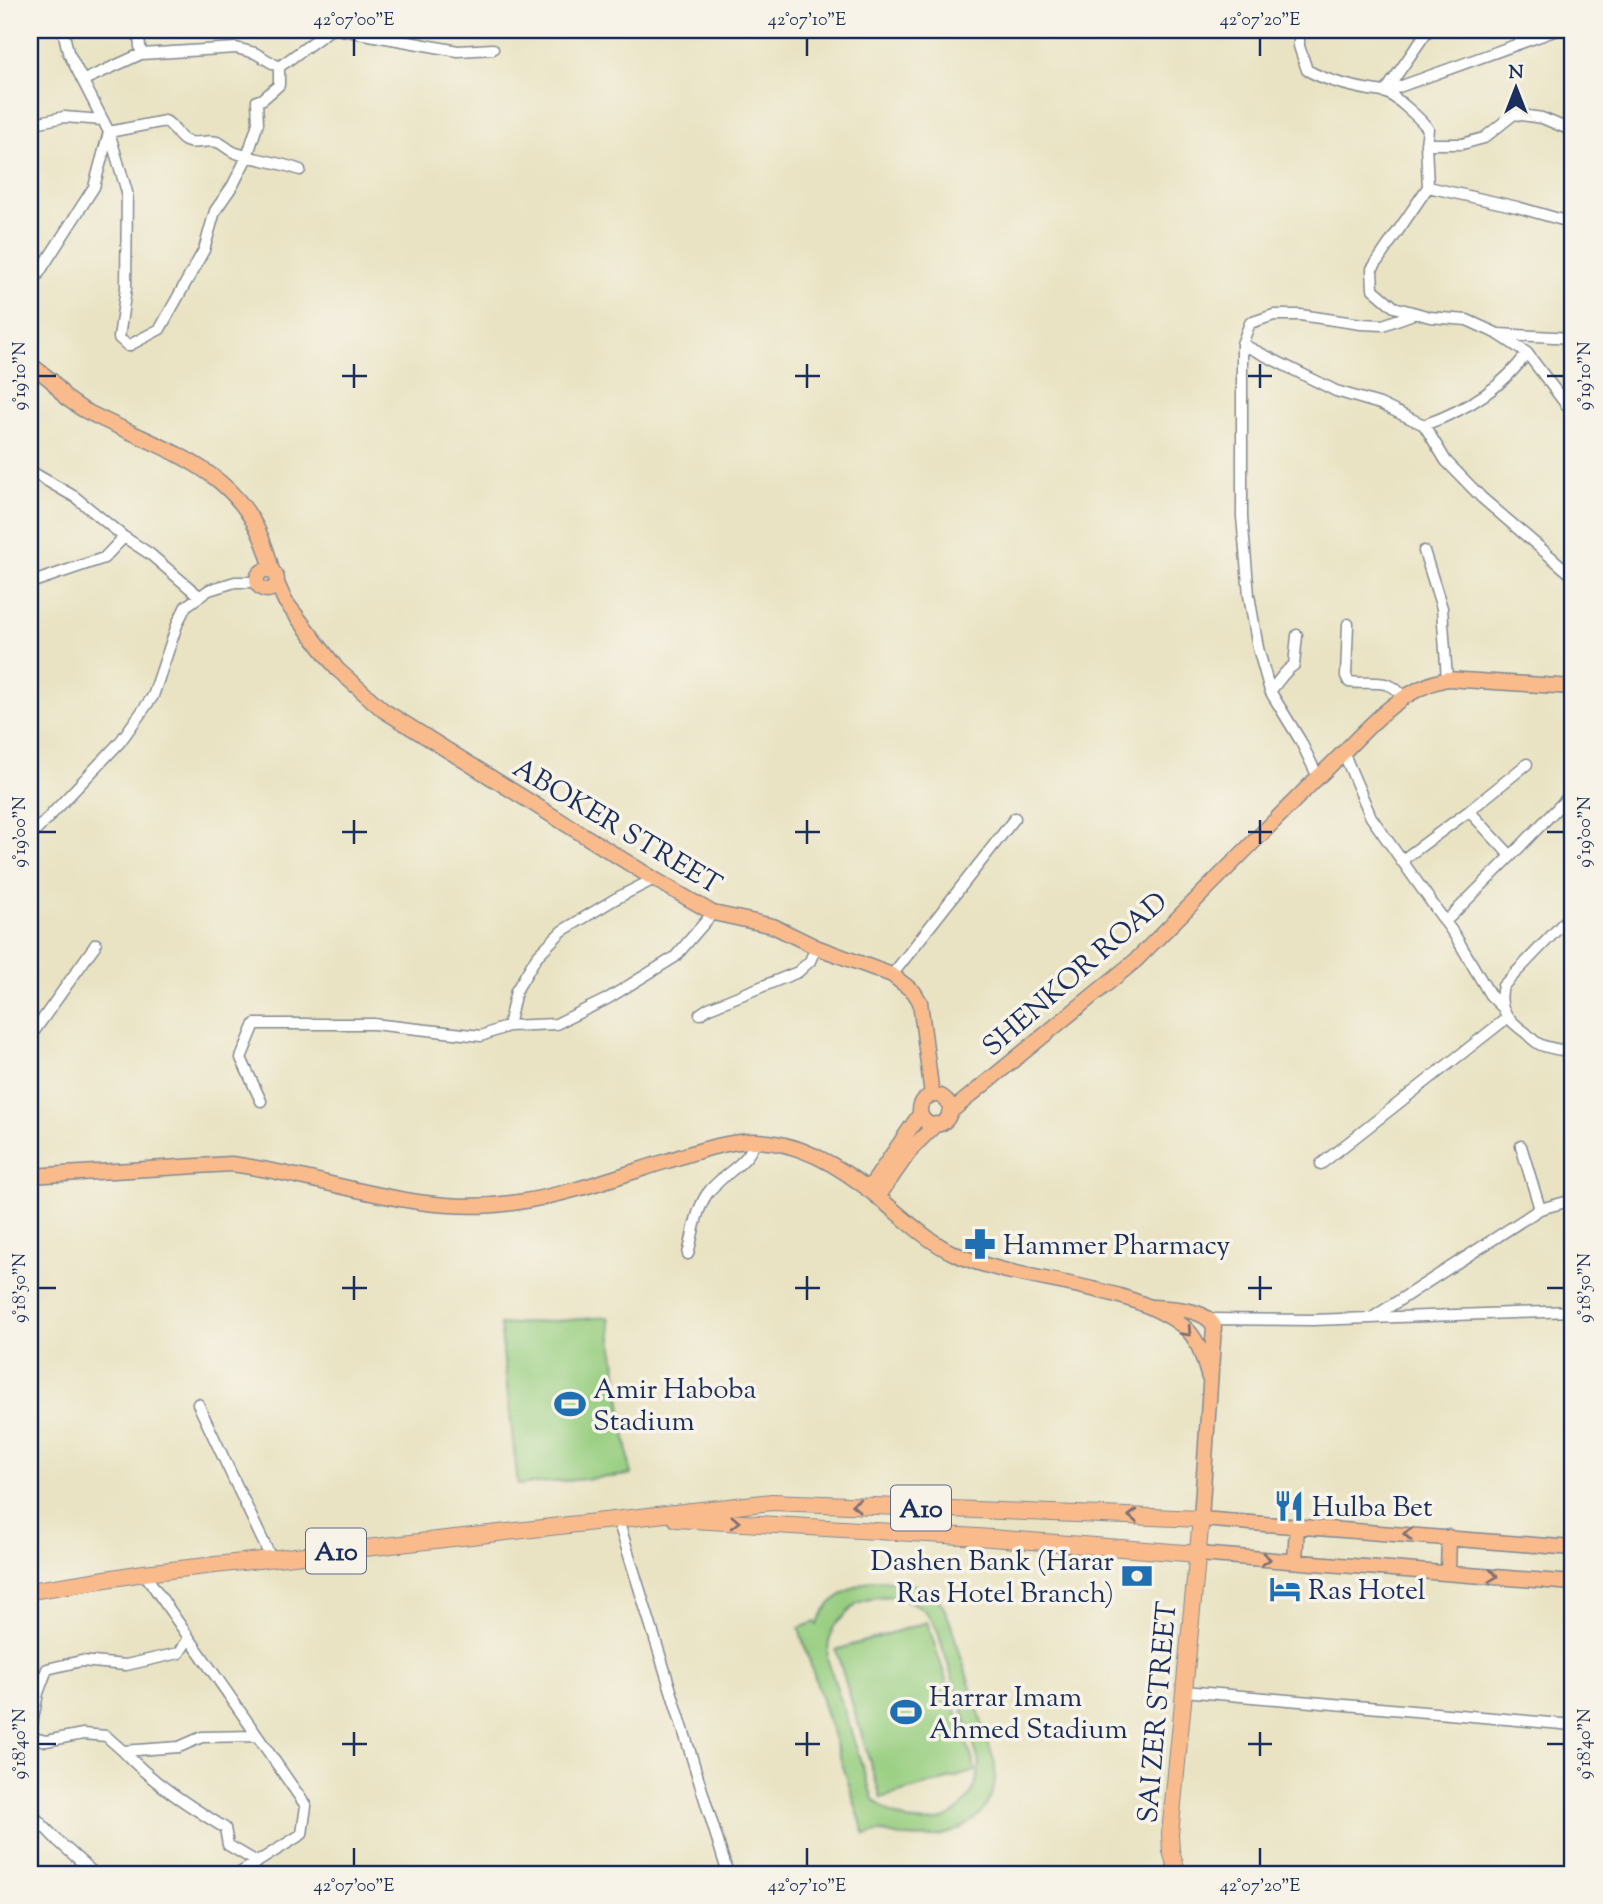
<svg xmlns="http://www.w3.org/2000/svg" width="1603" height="1904" font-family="'Sorts Mill Goudy',serif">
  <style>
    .green { fill: #97ce80; stroke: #597e6f; stroke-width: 2; fill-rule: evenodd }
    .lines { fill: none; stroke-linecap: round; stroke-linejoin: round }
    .minor-casing { stroke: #828990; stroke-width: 13 }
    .major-casing { stroke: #828990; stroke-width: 17 }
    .highway-casing { stroke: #828990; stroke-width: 18 }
    .minor { stroke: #fff; stroke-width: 10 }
    .major { stroke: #fabb8c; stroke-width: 14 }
    .highway { stroke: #fabb8c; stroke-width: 16 }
    .oneway { stroke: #7f6e73 }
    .ticks { fill: none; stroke: #1b2f5e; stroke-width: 2.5 }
    .labels { text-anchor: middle; stroke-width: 7; stroke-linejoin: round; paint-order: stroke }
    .shield { fill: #f7f3e8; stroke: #5d6a87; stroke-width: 2 }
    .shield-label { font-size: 26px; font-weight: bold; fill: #1b2f5e }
    .street-label { font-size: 28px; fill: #1b2f5e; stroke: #f7f3e8 }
    .poi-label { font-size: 28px; fill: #1b2f5e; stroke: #f7f3e8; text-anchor: start }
    .neatline { fill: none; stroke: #1b2f5e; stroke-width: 2.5 }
    .ticks-label { font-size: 18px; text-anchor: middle; fill: #1b2f5e }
  </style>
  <rect width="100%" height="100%" fill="#f7f3e8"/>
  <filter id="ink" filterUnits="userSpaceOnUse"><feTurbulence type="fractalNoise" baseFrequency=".0143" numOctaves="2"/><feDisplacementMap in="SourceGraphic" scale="14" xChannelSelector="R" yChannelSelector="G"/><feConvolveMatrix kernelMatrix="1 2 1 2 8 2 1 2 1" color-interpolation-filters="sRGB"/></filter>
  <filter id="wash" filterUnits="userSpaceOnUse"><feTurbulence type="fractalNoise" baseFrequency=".00686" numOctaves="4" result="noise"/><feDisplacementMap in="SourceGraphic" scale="28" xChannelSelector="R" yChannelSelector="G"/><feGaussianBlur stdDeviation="1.57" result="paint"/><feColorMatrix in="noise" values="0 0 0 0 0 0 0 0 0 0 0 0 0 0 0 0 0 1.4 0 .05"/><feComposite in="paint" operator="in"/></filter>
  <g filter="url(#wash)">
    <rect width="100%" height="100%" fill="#e9e3c3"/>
    <path class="green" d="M609 1317 631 1475 518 1485 500 1325Z
      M872 1580C894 1580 925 1582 940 1602 945 1607 947 1616 950 1622L995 1764C995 1771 996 1779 994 1786 985 1826 944 1841 907 1837 886 1835 887 1828 865 1835L799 1628 815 1622 817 1625C827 1600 847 1589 872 1580ZM895 1596C918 1604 925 1607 937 1629L980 1765C971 1827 916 1840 873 1799L827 1658 829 1642 834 1626 857 1603 877 1597Z
      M927 1622 976 1771 881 1798 836 1650Z"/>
  </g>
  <g filter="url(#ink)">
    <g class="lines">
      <defs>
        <path id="minor" d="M138 30 141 54
          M342 30 458 51 493 49
          M1299 30V46L1307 70C1326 81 1348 86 1370 90 1376 91 1381 91 1387 93 1396 97 1422 120 1428 129L1426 144 1428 187 1372 269 1373 289 1394 307 1430 317 1467 320 1498 334 1527 353C1503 388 1463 411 1424 425L1446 461 1482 498 1573 576
          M1428 30 1385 92 1557 30
          M279 67V85L263 99 257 101 258 123 247 157 233 185 215 211 204 250 160 329 128 346 119 338 126 288 127 192 109 132 165 121C174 125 176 135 184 140 193 146 207 139 217 142 224 144 229 151 236 153 257 160 279 162 300 170
          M279 67 330 30
          M84 80 141 54 236 48 255 53 279 67
          M30 124 64 117 103 120
          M1426 144H1462L1484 138 1514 114 1542 118 1573 131
          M1428 187 1517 207 1573 223
          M30 287 94 187 109 132 68 52 63 30
          M1499 334 1573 338
          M1242 344 1336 391 1380 404 1424 425
          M1527 353 1571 411 1573 424
          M30 471 75 497 124 537
          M1424 551 1442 608 1447 679
          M30 583 104 558 124 537 150 554 199 596
          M1348 624 1346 676 1349 682C1369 685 1390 677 1402 696
          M1270 691C1279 682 1283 672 1294 665L1297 635
          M1344 754 1371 817 1456 937 1490 995 1501 1006
          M1318 777 1300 740 1270 691 1258 648 1249 595 1242 517V344L1250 323 1274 315H1300L1361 324 1383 325 1416 313
          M1469 811 1511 856 1573 792
          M30 837 120 742 153 696 178 622 186 606 209 590 235 582H256
          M1401 861 1469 811 1527 764
          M654 879 615 899 562 931 537 956 516 991 508 1026 556 1024 607 999 675 957 713 913
          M1573 913 1503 986C1497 1009 1508 1020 1526 1033 1530 1037 1535 1042 1539 1044 1549 1049 1563 1050 1573 1052
          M1445 922 1511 856
          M892 975 1015 818
          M700 1014 709 1008 798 972 810 961 816 947
          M30 1037 96 944
          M261 1101 241 1058 255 1024H373L481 1036 508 1026
          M1521 1146 1540 1209
          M1321 1164 1507 1018
          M688 1254C693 1235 696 1210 707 1194 721 1174 748 1165 755 1141
          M1372 1318 1540 1209 1573 1200
          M1210 1319 1313 1320 1573 1311
          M198 1404 271 1558
          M618 1520 728 1874
          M144 1573 306 1806 302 1834 238 1874
          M1184 1691 1573 1725
          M30 1734 38 1693 47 1669 81 1661 126 1665 179 1653 189 1638
          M30 1737 46 1741 83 1734 106 1736 123 1751 179 1747 202 1737 257 1736
          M123 1751C153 1783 188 1805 225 1828L228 1845 257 1862
          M30 1812 58 1841 95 1874"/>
        <path id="major" d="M30 364 52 381 66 398 82 409C165 453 249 466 272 571
          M257 580a10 10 0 1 1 20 0a10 10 0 1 1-20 0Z
          M277 583 285 601 337 669 383 710 654 879 713 913 773 926 816 947 892 975 914 992 920 1002 932 1095
          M920 1110a15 15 0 1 1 30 0a15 15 0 1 1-30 0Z
          M949 1113 1135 961 1318 777C1359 741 1391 691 1447 679L1573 687
          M30 1176 231 1164C326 1176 415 1217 512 1203 565 1196 616 1177 667 1161 695 1152 726 1141 756 1141 802 1142 846 1170 880 1199 904 1218 926 1240 953 1253 1021 1285 1123 1280 1183 1326 1199 1338 1203 1359 1209 1378
          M868 1190 920 1114
          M878 1197 912 1148 936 1124
          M1154 1307C1173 1309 1204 1308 1214 1326L1201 1519 1573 1548
          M1198 1554 1573 1583
          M1295 1561 1297 1526
          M1448 1572 1449 1537"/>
        <path id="highway" d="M676 1519 978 1537 1198 1554
          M30 1591 144 1573 772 1502 1201 1519 1170 1834 1171 1851 1178 1874"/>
      </defs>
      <use href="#minor" class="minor-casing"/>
      <use href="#major" class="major-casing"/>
      <use href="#highway" class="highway-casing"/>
      <use href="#minor" class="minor"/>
      <use href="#major" class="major"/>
      <use href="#highway" class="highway"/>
    </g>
    <defs><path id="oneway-chevron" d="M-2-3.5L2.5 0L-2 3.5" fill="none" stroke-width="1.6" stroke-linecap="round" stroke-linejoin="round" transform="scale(1.75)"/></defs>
    <g class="oneway">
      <use href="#oneway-chevron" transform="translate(1187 1332) rotate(47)"/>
      <use href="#oneway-chevron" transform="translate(856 1505) rotate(-178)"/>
      <use href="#oneway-chevron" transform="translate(1133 1516) rotate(-178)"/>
      <use href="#oneway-chevron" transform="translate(735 1522) rotate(3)"/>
      <use href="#oneway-chevron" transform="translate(1408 1534) rotate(-176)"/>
      <use href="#oneway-chevron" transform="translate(1266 1559) rotate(4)"/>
      <use href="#oneway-chevron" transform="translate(1493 1576) rotate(5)"/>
    </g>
  </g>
  <path class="ticks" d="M354 38V56M807 38V56M1260 38V56M354 364V388M807 364V388M1260 364V388M38 376H56M342 376H367M795 376H820M1248 376H1272M1547 376H1564M354 820V844M807 820V844M1260 820V844M38 832H56M342 832H367M795 832H820M1248 832H1272M1547 832H1564M354 1276V1300M807 1276V1300M1260 1276V1300M38 1288H56M342 1288H367M795 1288H820M1248 1288H1272M1547 1288H1564M354 1732V1756M807 1732V1756M1260 1732V1756M38 1744H56M342 1744H367M795 1744H820M1248 1744H1272M1547 1744H1564M354 1848V1866M807 1848V1866M1260 1848V1866"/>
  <defs>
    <symbol id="pharmacy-bare" viewBox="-9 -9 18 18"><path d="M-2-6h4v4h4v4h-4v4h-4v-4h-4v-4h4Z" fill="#1f6fb2" stroke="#f7f3e8" stroke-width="2.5" paint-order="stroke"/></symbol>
    <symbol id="stadium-bare" viewBox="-9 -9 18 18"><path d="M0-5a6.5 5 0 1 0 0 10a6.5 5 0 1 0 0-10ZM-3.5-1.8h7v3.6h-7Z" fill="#1f6fb2" stroke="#f7f3e8" stroke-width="2.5" paint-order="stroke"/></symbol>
    <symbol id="restaurant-bare" viewBox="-9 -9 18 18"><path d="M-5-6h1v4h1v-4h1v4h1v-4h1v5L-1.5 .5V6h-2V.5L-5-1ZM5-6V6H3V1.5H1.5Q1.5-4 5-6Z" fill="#1f6fb2" stroke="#f7f3e8" stroke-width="2.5" paint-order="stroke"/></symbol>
    <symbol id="bank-bare" viewBox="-9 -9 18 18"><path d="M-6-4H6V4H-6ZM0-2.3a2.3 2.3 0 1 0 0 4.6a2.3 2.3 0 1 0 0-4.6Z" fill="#1f6fb2" stroke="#f7f3e8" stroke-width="2.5" paint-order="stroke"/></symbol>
    <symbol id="hotel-bare" viewBox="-9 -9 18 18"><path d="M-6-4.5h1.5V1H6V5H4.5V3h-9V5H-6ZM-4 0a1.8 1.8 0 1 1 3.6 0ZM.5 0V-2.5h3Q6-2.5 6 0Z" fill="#1f6fb2" stroke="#f7f3e8" stroke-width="2.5" paint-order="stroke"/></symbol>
  </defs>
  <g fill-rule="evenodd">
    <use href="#pharmacy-bare" x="958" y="1222" width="44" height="44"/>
    <use href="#stadium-bare" x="548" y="1382" width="44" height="44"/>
    <use href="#restaurant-bare" x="1267" y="1484" width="44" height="44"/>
    <use href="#bank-bare" x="1115" y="1554" width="44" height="44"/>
    <use href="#hotel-bare" x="1263" y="1567" width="44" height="44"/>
    <use href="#stadium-bare" x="884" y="1690" width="44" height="44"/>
  </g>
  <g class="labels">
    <g class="shield">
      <rect x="891" y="1485.5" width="60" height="45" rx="5"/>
      <rect x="306" y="1528.5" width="60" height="45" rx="5"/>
    </g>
    <g class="shield-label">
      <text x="921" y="1517">A10</text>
      <text x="336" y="1560">A10</text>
    </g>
    <g class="street-label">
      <text transform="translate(618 825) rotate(31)" y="10">ABOKER STREET</text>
      <text transform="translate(1074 973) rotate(-41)" y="10">SHENKOR ROAD</text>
      <text transform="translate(1156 1712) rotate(-85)" y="10">SAI ZER STREET</text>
    </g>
    <g class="poi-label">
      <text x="1003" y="1254">Hammer Pharmacy</text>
      <text x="593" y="1398">Amir Haboba<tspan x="593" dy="32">Stadium</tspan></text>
      <text x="1312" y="1516">Hulba Bet</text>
      <text x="1114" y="1570" text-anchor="end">Dashen Bank (Harar<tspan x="1114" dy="32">Ras Hotel Branch)</tspan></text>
      <text x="1308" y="1599">Ras Hotel</text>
      <text x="929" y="1706">Harrar Imam<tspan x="929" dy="32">Ahmed Stadium</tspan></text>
    </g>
  </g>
  <rect width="1603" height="1904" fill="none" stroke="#f7f3e8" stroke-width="77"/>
  <g transform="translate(1516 88)" stroke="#f7f3e8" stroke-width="5" paint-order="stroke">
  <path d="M0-5L12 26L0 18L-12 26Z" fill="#1b2f5e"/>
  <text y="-10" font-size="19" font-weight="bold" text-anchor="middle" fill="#1b2f5e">N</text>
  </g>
  <rect x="38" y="38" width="1526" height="1828" class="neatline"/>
  <g class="ticks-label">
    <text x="354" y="25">42°07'00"E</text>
    <text x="807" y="25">42°07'10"E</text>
    <text x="1260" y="25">42°07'20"E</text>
    <text transform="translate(19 376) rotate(-90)" y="6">9°19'10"N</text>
    <text transform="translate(1584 376) rotate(-90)" y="6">9°19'10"N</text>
    <text transform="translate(19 832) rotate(-90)" y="6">9°19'00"N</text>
    <text transform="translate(1584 832) rotate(-90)" y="6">9°19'00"N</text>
    <text transform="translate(19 1288) rotate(-90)" y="6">9°18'50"N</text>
    <text transform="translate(1584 1288) rotate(-90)" y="6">9°18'50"N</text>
    <text transform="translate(19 1744) rotate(-90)" y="6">9°18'40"N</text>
    <text transform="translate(1584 1744) rotate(-90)" y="6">9°18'40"N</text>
    <text x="354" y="1891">42°07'00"E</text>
    <text x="807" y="1891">42°07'10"E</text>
    <text x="1260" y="1891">42°07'20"E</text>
  </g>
</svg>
